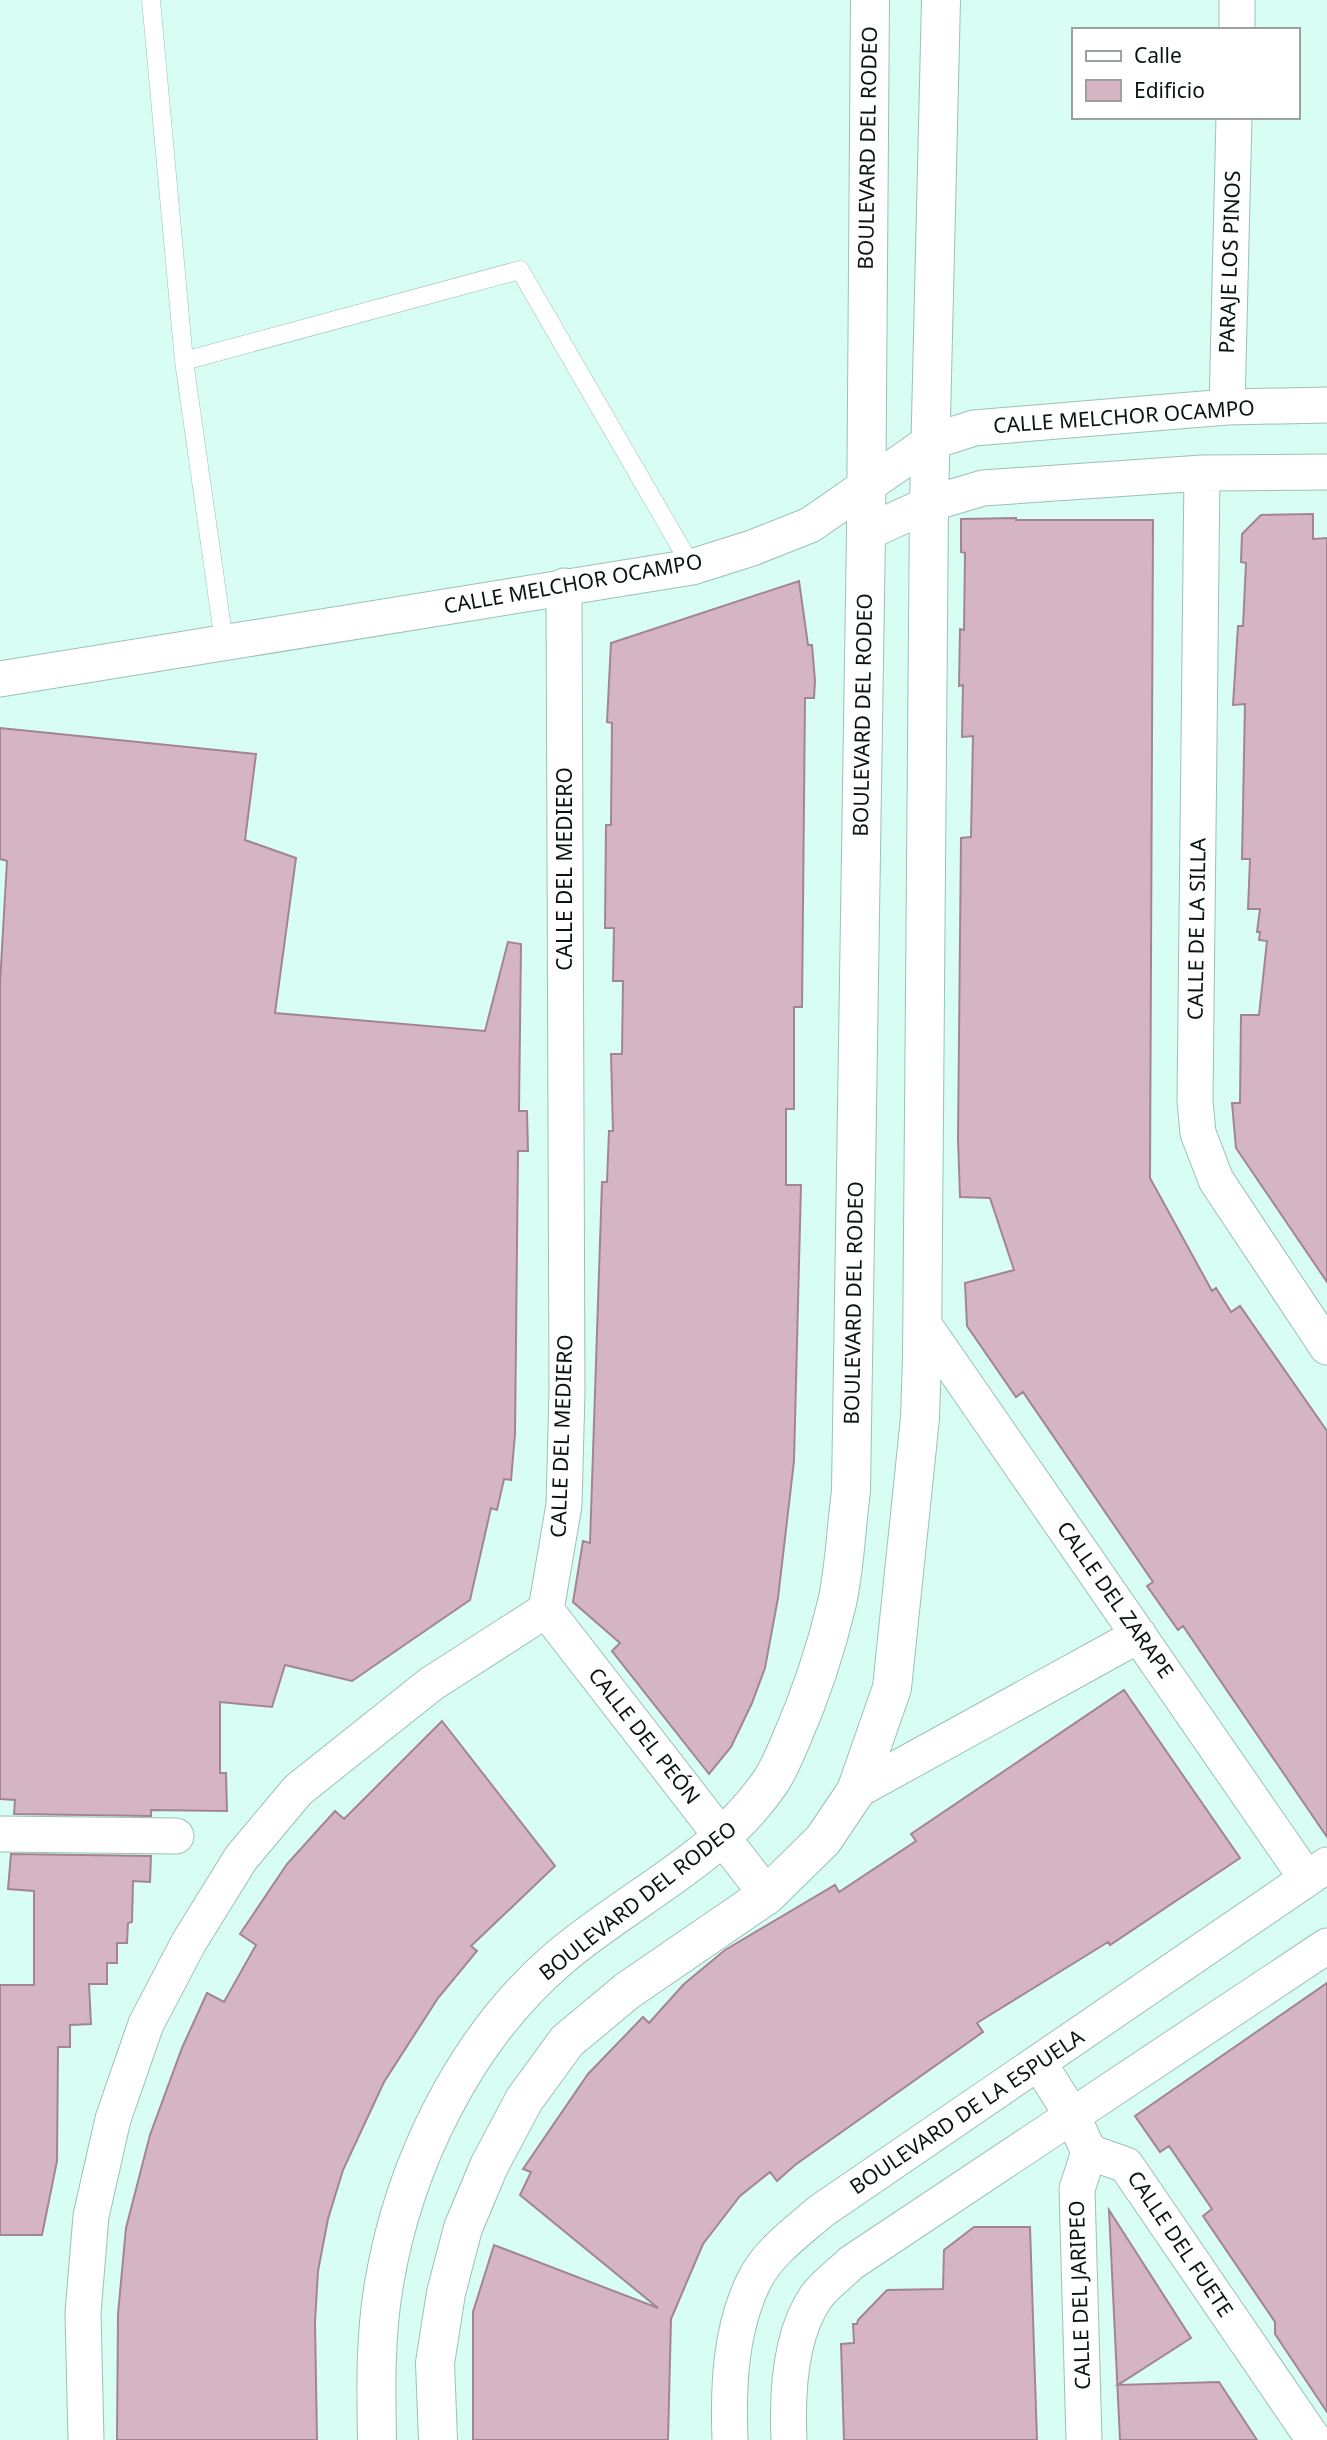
<svg xmlns="http://www.w3.org/2000/svg" width="1327" height="2440" font-family="'Noto Sans',sans-serif">
  <style>
    .building { fill: #d5b5c1; stroke: #a38591; stroke-width: 2 }
    .lines { fill: none; stroke-linecap: round; stroke-linejoin: round }
    .service-casing { stroke: #9cc0b6; stroke-width: 19 }
    .minor-casing { stroke: #9cc0b6; stroke-width: 37 }
    .tertiary-casing { stroke: #9cc0b6; stroke-width: 40 }
    .service { stroke: #fff; stroke-width: 18 }
    .minor { stroke: #fff; stroke-width: 35 }
    .tertiary { stroke: #fff; stroke-width: 38 }
    .labels { text-anchor: middle; stroke-width: 6; stroke-linejoin: round; paint-order: stroke }
    .street-label { font-size: 21px; fill: #081512; stroke: #fff }
  </style>
  <rect width="100%" height="100%" fill="#d8fdf3"/>
  <path class="building" d="M1313 514V539L1327 538V1282L1236 1148 1232 1103H1240L1241 1015H1259L1267 941 1259 940 1260 932H1257L1260 909H1248L1250 859H1242L1245 704 1233 705 1238 626H1243L1246 563 1241 562 1242 534 1261 515Z
    M1016 518V520H1153L1150 1178 1212 1291 1216 1288 1231 1312 1240 1306 1327 1431V1837L1183 1626 1178 1630 1147 1586 1153 1582 1023 1392 1016 1397 967 1326 965 1283 1014 1270 990 1198 960 1197 958 1139 961 838 971 837 973 736 962 737 963 685 959 686 960 629 964 630 965 553 961 552V519Z
    M799 581 808 645H812L815 681 814 698H805L802 1007H794V1109H786V1185H801L794 1461 778 1598 765 1668 752 1703 731 1747 709 1774 612 1651 620 1643 573 1602 583 1541 590 1543 602 1182H607L609 1131H613L611 1054H622L623 981H613L614 928H605L606 825H611L612 723 607 722 611 643Z
    M0 728 256 754 245 840 296 858 275 1013 485 1031 508 942 521 944 519 1111H527L528 1151H518L515 1434 511 1480 504 1479 497 1510 491 1508 470 1600 352 1681 285 1665 272 1707 220 1702V1773H226L227 1811 151 1810V1816L14 1814 15 1800 0 1799V983L7 861 0 859Z
    M1124 1690 1240 1858 1110 1945 1108 1942 977 2023 983 2032 795 2165 777 2181 770 2172 740 2196 703 2244 671 2319 668 2440H473V2312L494 2245 658 2308 520 2195 531 2172 523 2169 588 2074 643 2017 649 2023 684 1984 725 1950 835 1885 839 1892 916 1841 911 1834Z
    M442 1721 555 1866 471 1946 477 1951 438 1998 384 2082 343 2170 328 2219 318 2271 315 2322 317 2440H117L118 2314 126 2228 150 2135 182 2048 207 1993 224 2002 256 1945 240 1934 287 1864 335 1811 344 1819Z
    M11 1854 151 1856 150 1882 133 1881 132 1922 128 1923 127 1943H117V1963H107V1984H89L91 2024 70 2025V2047H58L57 2161 42 2235H0V1985H34V1891L8 1889Z
    M1327 1983V2412L1275 2334V2322L1203 2216 1212 2209 1169 2146 1160 2152 1135 2116Z
    M1109 2210 1191 2338 1118 2385 1219 2382 1257 2440H1120Z
    M974 2227H1030L1037 2440H844L841 2344 854 2343 853 2324H857L858 2320 887 2290 943 2289 944 2250Z"/>
  <g class="lines">
    <defs>
      <path id="service" d="M151 0 184 361
        M224 642 184 361 520 270 692 567"/>
      <path id="minor" d="M1237 30V0
        M1227 407 1234 117
        M1202 473 1195 1101 1198 1133 1216 1180 1327 1347
        M866 533 929 504 983 488 1202 473 1327 472
        M0 679 692 567 752 548 810 525 930 442 974 428 1227 407 1327 405
        M922 1322 1307 1879
        M546 1610 767 1895
        M856 1791 1139 1635
        M0 1834 176 1836
        M1039 2063 1073 2117 1089 2152 1126 2165 1314 2440
        M86 2440 83 2313 91 2216 113 2119 146 2024 189 1942 241 1858 298 1790 431 1684 546 1610 564 1505 567 1391 564 586
        M730 2440C728 2388 730 2329 754 2281 768 2252 797 2232 821 2211L1327 1865
        M789 2440C787 2396 789 2336 816 2297 824 2285 840 2274 851 2263L1327 1946
        M1084 2440 1077 2189 1089 2152"/>
      <path id="tertiary" d="M377 2440C376 2388 375 2336 384 2284 404 2164 465 2039 558 1959 629 1898 718 1860 771 1781 779 1769 785 1754 791 1740 810 1697 826 1649 837 1603 845 1567 846 1528 851 1491L866 533 870 0
        M438 2440 435 2363 446 2293 463 2228 489 2166 524 2100 567 2041 627 1991 767 1895 823 1840 856 1791 892 1688 920 1418 922 1357 929 504 941 0"/>
    </defs>
    <use href="#service" class="service-casing"/>
    <use href="#minor" class="minor-casing"/>
    <use href="#tertiary" class="tertiary-casing"/>
    <use href="#service" class="service"/>
    <use href="#minor" class="minor"/>
    <use href="#tertiary" class="tertiary"/>
  </g>
  <g class="labels">
    <g class="street-label">
      <text transform="translate(868 148) rotate(-89)" y="7">BOULEVARD DEL RODEO</text>
      <text transform="translate(1230 262) rotate(-88)" y="7">PARAJE LOS PINOS</text>
      <text transform="translate(1124 417) rotate(-4)" y="7">CALLE MELCHOR OCAMPO</text>
      <text transform="translate(573 584) rotate(-10)" y="7">CALLE MELCHOR OCAMPO</text>
      <text transform="translate(863 715) rotate(-89)" y="7">BOULEVARD DEL RODEO</text>
      <text transform="translate(565 869) rotate(-90)" y="7">CALLE DEL MEDIERO</text>
      <text transform="translate(1197 929) rotate(-89)" y="7">CALLE DE LA SILLA</text>
      <text transform="translate(854 1303) rotate(-89)" y="7">BOULEVARD DEL RODEO</text>
      <text transform="translate(562 1436) rotate(-88)" y="7">CALLE DEL MEDIERO</text>
      <text transform="translate(1115 1600) rotate(55)" y="7">CALLE DEL ZARAPE</text>
      <text transform="translate(644 1736) rotate(52)" y="7">CALLE DEL PEÓN</text>
      <text transform="translate(638 1901) rotate(-38)" y="7">BOULEVARD DEL RODEO</text>
      <text transform="translate(967 2112) rotate(-34)" y="7">BOULEVARD DE LA ESPUELA</text>
      <text transform="translate(1180 2244) rotate(56)" y="7">CALLE DEL FUETE</text>
      <text transform="translate(1080 2295) rotate(-92)" y="7">CALLE DEL JARIPEO</text>
    </g>
  </g>
  <rect x="1072" y="28" width="228" height="91" fill="#ffffff" stroke="#9ca1a0" stroke-width="2"/>
  <rect x="1086" y="51" width="35" height="10" fill="#ffffff" stroke="#9ca1a0" stroke-width="2"/>
  <text x="1134" y="63" font-size="21" fill="#081512">Calle</text>
  <rect x="1086" y="80" width="35" height="21" fill="#d5b5c1" stroke="#9ca1a0" stroke-width="2"/>
  <text x="1134" y="98" font-size="21" fill="#081512">Edificio</text>
</svg>
